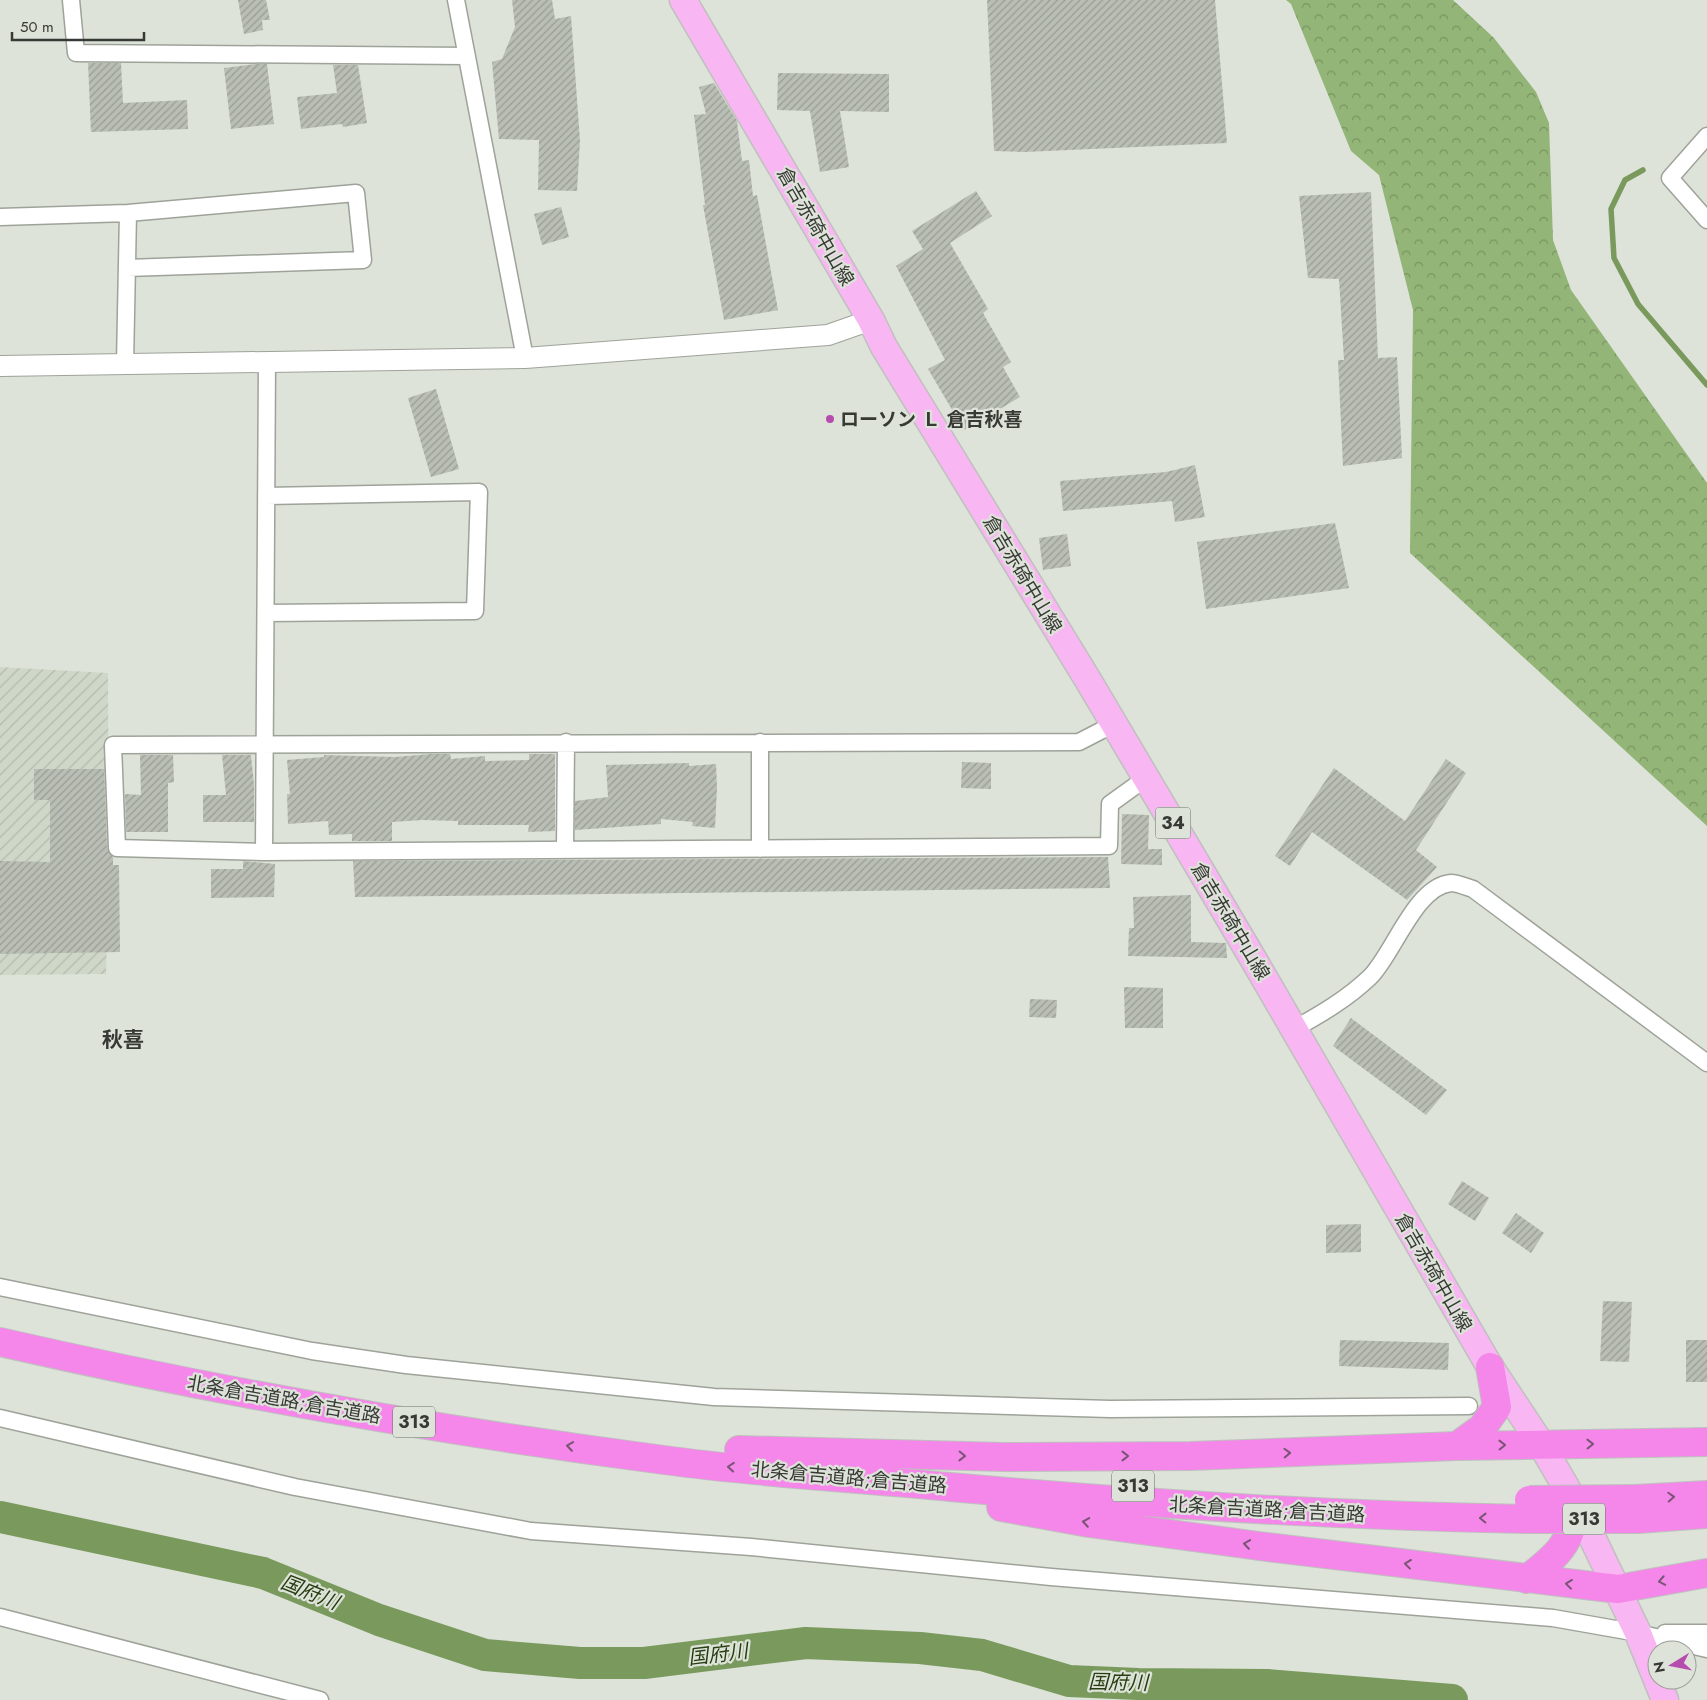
<svg xmlns="http://www.w3.org/2000/svg" width="1707" height="1700" font-family="Jost,'Noto Sans JP',sans-serif">
  <style>
    .industrial { fill: url(#industrial-furrows) }
    .forest { fill: url(#forest-crowns) }
    .lines { fill: none; stroke-linecap: round; stroke-linejoin: round }
    .stream { stroke: #7a9a5d; stroke-width: 5.5 }
    .river { stroke: #7a9a5d; stroke-width: 32 }
    .building { fill: url(#building-hatch) }
    .minor-casing { stroke: #9ea39a; stroke-width: 19 }
    .tertiary-casing { stroke: #9ea39a; stroke-width: 22 }
    .primary-casing { stroke: #bfc0be; stroke-width: 29 }
    .motorway-casing { stroke: #bfc0be; stroke-width: 30 }
    .minor { stroke: #fff; stroke-width: 16 }
    .tertiary { stroke: #fff; stroke-width: 20 }
    .primary { stroke: #f8b7f2; stroke-width: 26 }
    .motorway { stroke: #f487e9; stroke-width: 28 }
    .motorway-bridge-casing { stroke: #bfc0be; stroke-width: 30; stroke-linecap: butt }
    .motorway-bridge { stroke: #f487e9; stroke-width: 28 }
    .oneway { stroke: #795474 }
    .poi-dot { fill: #b64cad; stroke: #dde3d9; stroke-width: 2 }
    .labels { text-anchor: middle; stroke-width: 4.5; stroke-linejoin: round; paint-order: stroke }
    .shield { fill: #dde3d9; stroke: #696c66; stroke-width: 1 }
    .shield-label { font-size: 18px; font-weight: bold; fill: #373935 }
    .street-label { font-size: 19px; fill: #373935; stroke: #dde3d9 }
    .poi-label { font-size: 19px; font-weight: bold; fill: #373935; stroke: #dde3d9; text-anchor: start }
    .water-label { font-size: 20px; font-style: italic; fill: #283e11; stroke: #dde3d9 }
    .quarter-label { font-size: 21px; font-weight: bold; fill: #373935; stroke: #dde3d9 }
  </style>
  <defs>
    <pattern id="industrial-furrows" width="10" height="10" patternUnits="userSpaceOnUse" patternTransform="scale(1.25)"><rect width="10" height="10" fill="#cfd8c8"/><path d="M-1 1l2-2M0 10L10 0M9 11l2-2" fill="none" stroke="#b2baac"/></pattern>
    <pattern id="forest-crowns" width="20" height="18" patternUnits="userSpaceOnUse" patternTransform="scale(1.25)"><rect width="20" height="18" fill="#93b577"/><path d="M2 6a3 3 0 1 1 6 0M12 15a3 3 0 1 1 6 0" fill="none" stroke="#799462"/></pattern>
    <pattern id="building-hatch" width="6" height="6" patternUnits="userSpaceOnUse" patternTransform="scale(1.25)"><rect width="6" height="6" fill="#babfb6"/><path d="M-1 1l2-2M0 6l6-6M5 7l2-2" fill="none" stroke="#989c95"/></pattern>
  </defs>
  <rect width="100%" height="100%" fill="#dde3d9"/>
  <path class="industrial" d="M0 667 108 673 109 858 106 974 0 975Z"/>
  <path class="forest" d="M1286 0H1453L1494 38 1536 92 1549 123 1553 240 1571 290 1707 483V826L1410 553 1413 310 1379 175 1351 151 1291 4Z"/>
  <g class="lines">
    <path class="stream" d="M1643 170 1625 180 1611 209 1614 258 1638 304 1707 385"/>
    <path class="river" d="M0 1517 263 1573 379 1620 485 1655 580 1663H644L806 1643 920 1648 982 1655 1069 1681 1138 1684 1267 1685 1452 1700"/>
  </g>
  <path class="building" d="M238 0H266L270 20H262L263 30 244 34Z
    M512 0H552L555 19 571 16 580 141 577 191 538 190 539 140 499 139 492 62 502 59 515 27Z
    M987 0H1215L1227 143 1024 152 994 151Z
    M88 63H121L123 103 187 100 188 129 91 132Z
    M257 64H267L274 124 231 129 224 68Z
    M333 65H358L367 123 343 127 342 124 301 129 297 97 337 93Z
    M778 73 889 74V112L840 111 849 167 820 172 810 111 777 110Z
    M714 83 737 121 742 161 749 160 753 196 757 195 778 310 724 320 703 205H705L694 115 706 114 699 87Z
    M976 191 992 216 950 243 988 309 983 313 1011 362 1003 367 1020 397 964 430 928 369 945 360 896 266 923 249 912 231Z
    M1371 192 1378 358 1397 357 1402 458 1343 466 1338 360H1344L1339 279 1308 278 1299 196Z
    M561 207 569 237 542 245 534 214Z
    M436 389 459 469 431 477 408 398Z
    M1195 465 1205 517 1175 522 1172 501 1063 511 1060 481 1166 472Z
    M1335 523 1349 588 1206 609 1197 542Z
    M1067 534 1071 566 1043 570 1039 538Z
    M431 754H450L451 759 485 756V761L529 760V754H555V831L528 832 529 825H458V821L423 820 392 822V841H352V834L329 835 328 821 288 824 287 794H290L287 760 324 757V755L395 757Z
    M140 755H173L174 782 168 783V832H126L125 794 141 795Z
    M222 755H251L254 785V822H203V795H226Z
    M1446 759 1466 773 1416 850 1437 867 1407 900 1312 832 1290 866 1275 856 1334 768 1405 821Z
    M962 762 991 763V789L961 788Z
    M689 763V766L716 764 717 788 715 828 692 826 693 822 661 819V824L575 830V801L608 797 606 765Z
    M34 769H104L107 848 113 857V865H119L120 952 0 954V861L50 862V800H34Z
    M1122 814 1149 815 1148 849H1162V865L1121 864Z
    M1108 857 1110 888 355 897 353 861Z
    M243 861 275 864 274 897 211 898V869H243Z
    M1191 895V942L1226 943 1227 958 1128 956 1129 928H1134L1133 897Z
    M1124 987 1163 988V1028H1125Z
    M1030 999 1057 1000 1056 1018 1029 1017Z
    M1351 1018 1447 1090 1426 1115 1333 1046Z
    M1462 1181 1489 1198 1475 1221 1448 1204Z
    M1516 1213 1544 1233 1531 1253 1502 1233Z
    M1361 1224V1252L1326 1253V1225Z
    M1603 1301 1632 1302 1629 1362 1600 1361Z
    M1340 1340 1449 1343 1448 1370 1339 1366Z
    M1686 1340H1707V1382H1686Z"/>
  <g class="lines">
    <defs>
      <path id="minor" d="M71 0 76 53 467 56
        M456 0 525 358
        M1707 136 1670 178 1707 220
        M0 217 128 213 356 193 363 260 127 268
        M125 364 128 213
        M266 613 475 611 479 492 266 496
        M1114 724 1079 742 113 745 117 848 264 852 1109 846 1110 804 1146 778
        M760 849V742
        M565 850 566 742
        M264 852 267 362
        M1294 1029C1321 1014 1347 999 1370 977 1393 955 1415 886 1451 883 1457 883 1467 887 1473 889L1707 1063
        M0 1287 312 1351 406 1365 714 1397 1110 1409 1469 1406
        M0 1418 295 1487 531 1531 751 1547 1051 1577 1553 1618 1638 1633 1707 1649
        M0 1617 320 1700
        M1665 1633H1707"/>
      <path id="tertiary" d="M0 366 525 358 828 335 871 320"/>
      <path id="primary" d="M683 0 871 320 884 347 1088 680 1255 962 1490 1367 1541 1444 1577 1506 1638 1633 1665 1700"/>
      <path id="motorway" d="M0 1342C219 1392 442 1431 664 1460 759 1473 855 1478 950 1487 1144 1504 1337 1516 1531 1519
        M1457 1446 1482 1428 1497 1407 1490 1367
        M739 1450 1004 1457 1190 1456 1457 1446 1707 1442
        M1635 1499 1707 1495
        M1001 1507 1089 1523 1259 1546 1618 1589 1707 1573
        M1638 1519 1707 1514
        M1527 1579C1558 1555 1570 1545 1577 1506"/>
    </defs>
    <use href="#minor" class="minor-casing"/>
    <use href="#tertiary" class="tertiary-casing"/>
    <use href="#primary" class="primary-casing"/>
    <use href="#motorway" class="motorway-casing"/>
    <use href="#minor" class="minor"/>
    <use href="#tertiary" class="tertiary"/>
    <use href="#primary" class="primary"/>
    <use href="#motorway" class="motorway"/>
    <defs>
      <path id="motorway-bridge" d="M1529 1500 1635 1499
        M1531 1519H1638"/>
    </defs>
    <use href="#motorway-bridge" class="motorway-bridge-casing"/>
    <use href="#motorway-bridge" class="motorway-bridge"/>
  </g>
  <defs><path id="oneway-chevron" d="M-2-3.5L2.5 0L-2 3.5" fill="none" stroke-width="1.6" stroke-linecap="round" stroke-linejoin="round" transform="scale(1.25)"/></defs>
  <g class="oneway">
    <use href="#oneway-chevron" transform="translate(1590 1444) rotate(-1)"/>
    <use href="#oneway-chevron" transform="translate(1502 1445) rotate(-1)"/>
    <use href="#oneway-chevron" transform="translate(570 1446) rotate(-172)"/>
    <use href="#oneway-chevron" transform="translate(1287 1453) rotate(-2)"/>
    <use href="#oneway-chevron" transform="translate(962 1456) rotate(1)"/>
    <use href="#oneway-chevron" transform="translate(1125 1456)"/>
    <use href="#oneway-chevron" transform="translate(731 1467) rotate(-175)"/>
    <use href="#oneway-chevron" transform="translate(1671 1497) rotate(-3)"/>
    <use href="#oneway-chevron" transform="translate(1483 1518) rotate(-179)"/>
    <use href="#oneway-chevron" transform="translate(1086 1522) rotate(-171)"/>
    <use href="#oneway-chevron" transform="translate(1247 1544) rotate(-172)"/>
    <use href="#oneway-chevron" transform="translate(1408 1564) rotate(-173)"/>
    <use href="#oneway-chevron" transform="translate(1662 1581) rotate(169)"/>
    <use href="#oneway-chevron" transform="translate(1569 1584) rotate(-173)"/>
  </g>
  <circle class="poi-dot" cx="830" cy="419" r="5"/>
  <g class="labels">
    <g class="shield">
      <rect x="1155.5" y="807.5" width="35" height="31" rx="4"/>
      <rect x="393" y="1406.5" width="42" height="31" rx="4"/>
      <rect x="1112" y="1470.5" width="42" height="31" rx="4"/>
      <rect x="1563" y="1503.5" width="42" height="31" rx="4"/>
    </g>
    <g class="shield-label">
      <text x="1173" y="829">34</text>
      <text x="414" y="1428">313</text>
      <text x="1133" y="1492">313</text>
      <text x="1584" y="1525">313</text>
    </g>
    <g class="street-label">
      <text transform="translate(816 226) rotate(60)" y="7">倉吉赤碕中山線</text>
      <text transform="translate(1023 574) rotate(59)" y="7">倉吉赤碕中山線</text>
      <text transform="translate(1231 921) rotate(59)" y="7">倉吉赤碕中山線</text>
      <text transform="translate(1434 1272) rotate(60)" y="7">倉吉赤碕中山線</text>
      <text transform="translate(284 1399) rotate(10)" y="7">北条倉吉道路;倉吉道路</text>
      <text transform="translate(849 1477) rotate(5)" y="7">北条倉吉道路;倉吉道路</text>
      <text transform="translate(1267 1509) rotate(3)" y="7">北条倉吉道路;倉吉道路</text>
    </g>
    <g class="poi-label">
      <text x="840" y="426">ローソン Ｌ 倉吉秋喜</text>
    </g>
    <g class="water-label">
      <text transform="translate(310 1592) rotate(22)" y="7">国府川</text>
      <text transform="translate(718 1654) rotate(-7)" y="7">国府川</text>
      <text transform="translate(1118 1682) rotate(1)" y="7">国府川</text>
    </g>
    <g class="quarter-label">
      <text x="123" y="1047">秋喜</text>
    </g>
  </g>
  <g transform="translate(1672 1665) rotate(260)"><circle r="24" fill="#dde3d9" stroke="#9b9f97"/>
  <path d="M0-4L9 19L0 12L-9 19Z" fill="#b64cad"/>
  <text y="-8" font-size="14" font-weight="bold" text-anchor="middle" fill="#373935">N</text>
  </g>
  <path d="M12 32v8h132v-8" fill="none" stroke="#373935" stroke-width="2.5"/>
  <text x="20" y="32" font-size="15" fill="#373935" stroke="#dde3d9" stroke-width="4" paint-order="stroke">50 m</text>
</svg>
